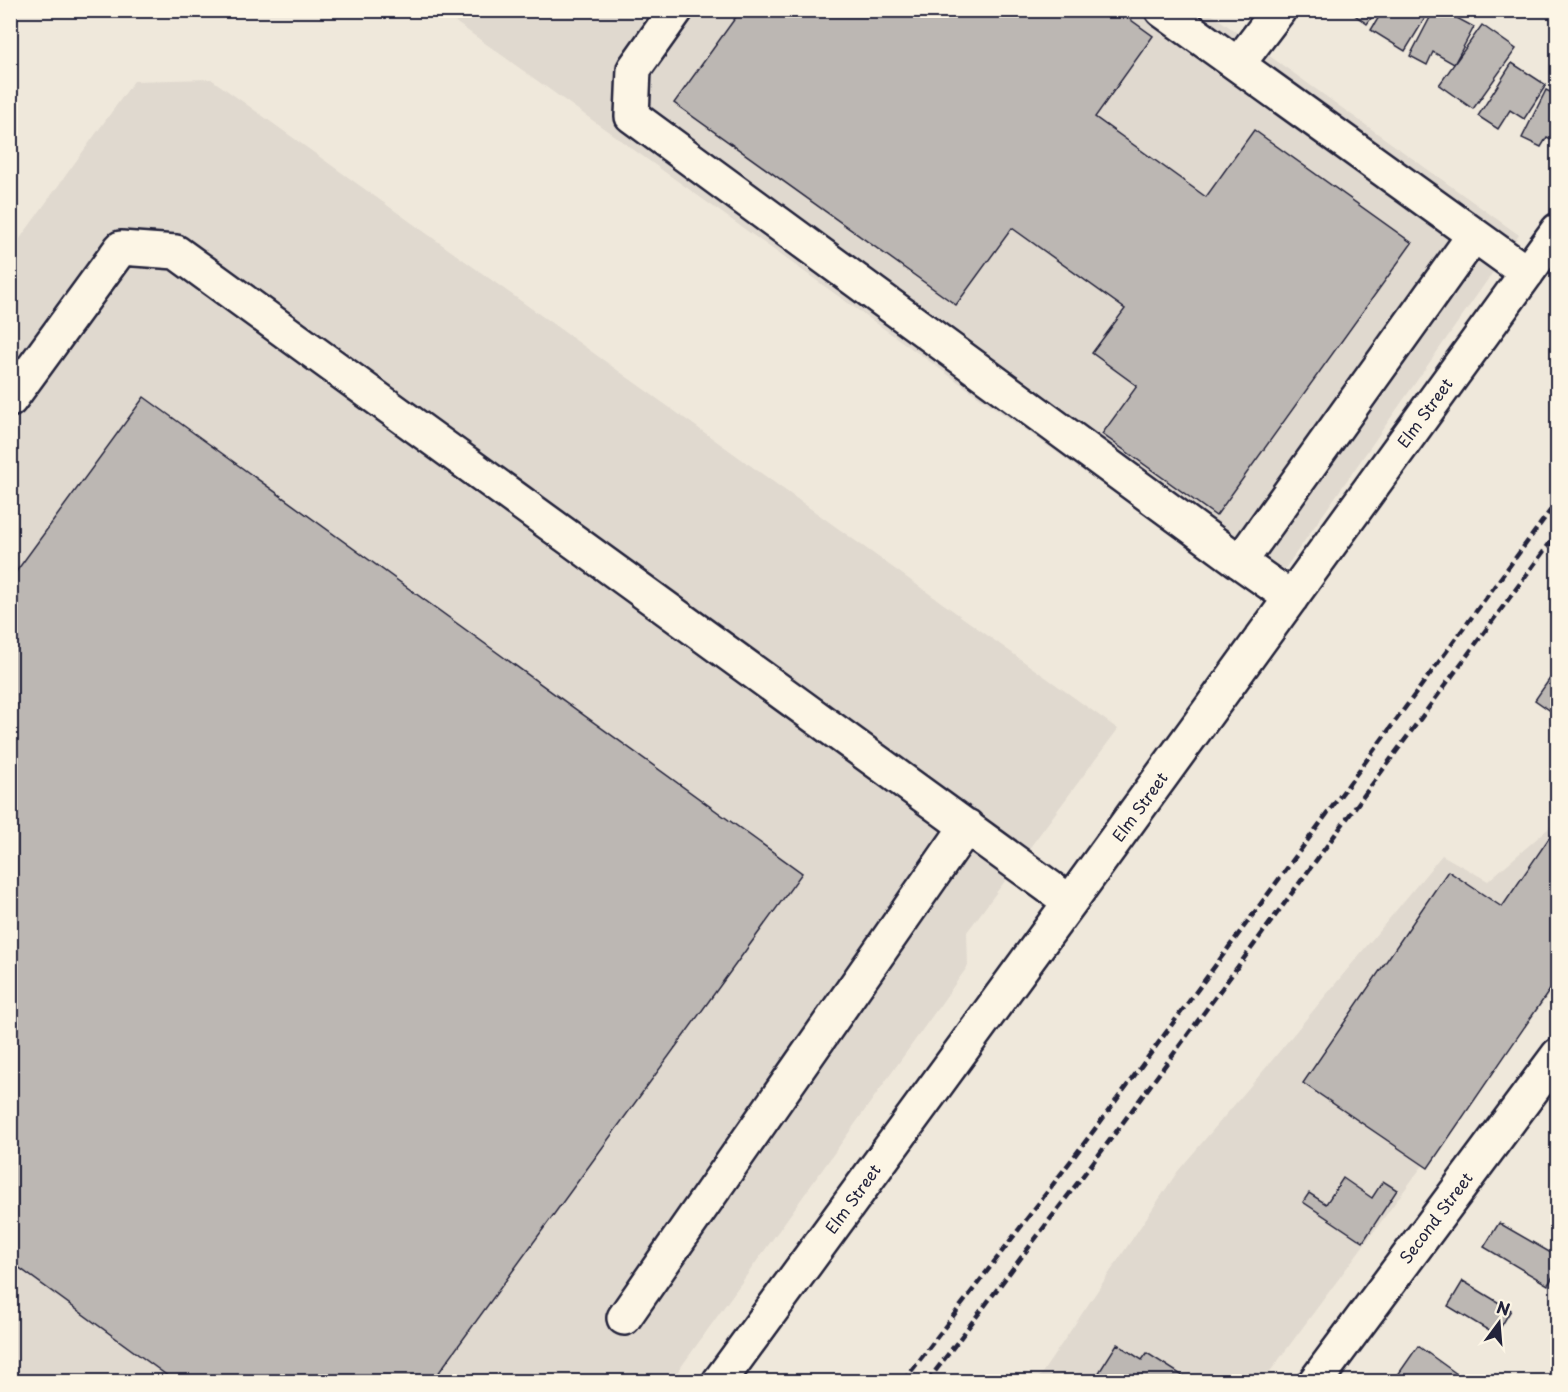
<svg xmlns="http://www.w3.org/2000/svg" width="1568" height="1392" font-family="'Playpen Sans',sans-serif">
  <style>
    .built { fill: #e0d9cf }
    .building { fill: #bcb7b3; stroke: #22223b; stroke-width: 1.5 }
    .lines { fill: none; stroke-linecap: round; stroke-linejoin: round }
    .minor-casing { stroke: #22223b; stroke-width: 38 }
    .minor { stroke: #fcf5e5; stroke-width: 33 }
    .rail { stroke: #22223b; stroke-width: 4.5; stroke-dasharray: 9 4.5; stroke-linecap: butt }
    .labels { text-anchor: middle; stroke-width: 4.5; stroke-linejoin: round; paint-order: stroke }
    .street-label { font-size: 16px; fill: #22223b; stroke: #fcf5e5 }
  </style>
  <rect width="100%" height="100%" fill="#efe8db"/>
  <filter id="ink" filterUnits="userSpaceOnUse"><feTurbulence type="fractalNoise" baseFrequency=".0167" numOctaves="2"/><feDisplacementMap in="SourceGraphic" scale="12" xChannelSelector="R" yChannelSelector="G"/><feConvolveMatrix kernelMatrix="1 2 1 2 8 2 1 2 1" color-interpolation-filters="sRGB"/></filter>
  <g filter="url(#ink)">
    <path class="built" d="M440 11H1207L1519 235 1263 600Z
      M211 79 1118 729 967 932 968 966 671 1381 11 1382V251L134 81Z
      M1557 821V984L1263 1381 1036 1382 1178 1171 1264 1070 1442 855 1488 881Z"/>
    <path class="building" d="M741 10H1117L1153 36 1095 117 1206 197 1254 130 1412 243 1216 516 1102 434 1137 386 1092 353 1125 309 1012 228 956 305 674 103Z
      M1348 10H1377L1367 24Z
      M1383 10H1430L1405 51 1371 30Z
      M1434 10H1442L1474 27 1454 64 1433 52 1427 65 1410 56Z
      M1482 25 1516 49 1473 109 1439 85Z
      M1512 63 1546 85 1524 119 1510 110 1498 129 1478 116Z
      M1546 90 1558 96V142L1547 137 1541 147 1522 138Z
      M144 397 802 873 432 1382H176L10 1261V580Z
      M1558 667V716L1535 700Z
      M1558 825V978L1428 1168 1303 1083 1448 871 1502 907Z
      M1343 1178 1372 1198 1383 1181 1397 1190 1363 1242 1303 1202 1309 1193 1326 1204Z
      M1499 1223 1558 1257V1268L1548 1285 1484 1247Z
      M1463 1281 1511 1310 1496 1335 1448 1306Z
      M1117 1344 1142 1360 1147 1353 1191 1381 1093 1382Z
      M1418 1346 1468 1382H1393Z"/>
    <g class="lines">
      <defs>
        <path id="minor" d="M676 10 634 69 632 116 1240 562 1291 598
          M1162 10 1527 273
          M1238 64 1279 10
          M10 400 121 248 176 252 1070 902
          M1240 562 1474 235
          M624 1318 967 826
          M719 1382 1070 902 1558 230
          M1315 1382 1558 1055"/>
      </defs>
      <use href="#minor" class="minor-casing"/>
      <use href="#minor" class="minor"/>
      <path class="rail" d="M903 1382 1098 1125 1558 500
        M927 1382 1113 1136 1558 532"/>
    </g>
  </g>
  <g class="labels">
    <g class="street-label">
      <text transform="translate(1425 413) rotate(-54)" y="6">Elm Street</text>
      <text transform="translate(1140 807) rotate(-54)" y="6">Elm Street</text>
      <text transform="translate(853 1199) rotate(-54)" y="6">Elm Street</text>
      <text transform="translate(1436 1218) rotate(-53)" y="6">Second Street</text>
    </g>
  </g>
  <rect width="1568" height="1392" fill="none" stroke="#fcf5e5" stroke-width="36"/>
  <rect x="18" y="18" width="1532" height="1356" fill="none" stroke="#22223b" stroke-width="2" filter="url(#ink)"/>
  <g transform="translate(1499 1323) rotate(16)" stroke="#fcf5e5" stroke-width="4.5" paint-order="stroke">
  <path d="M0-4.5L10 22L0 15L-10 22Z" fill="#22223b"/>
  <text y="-9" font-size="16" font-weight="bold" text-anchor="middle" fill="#22223b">N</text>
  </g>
</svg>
